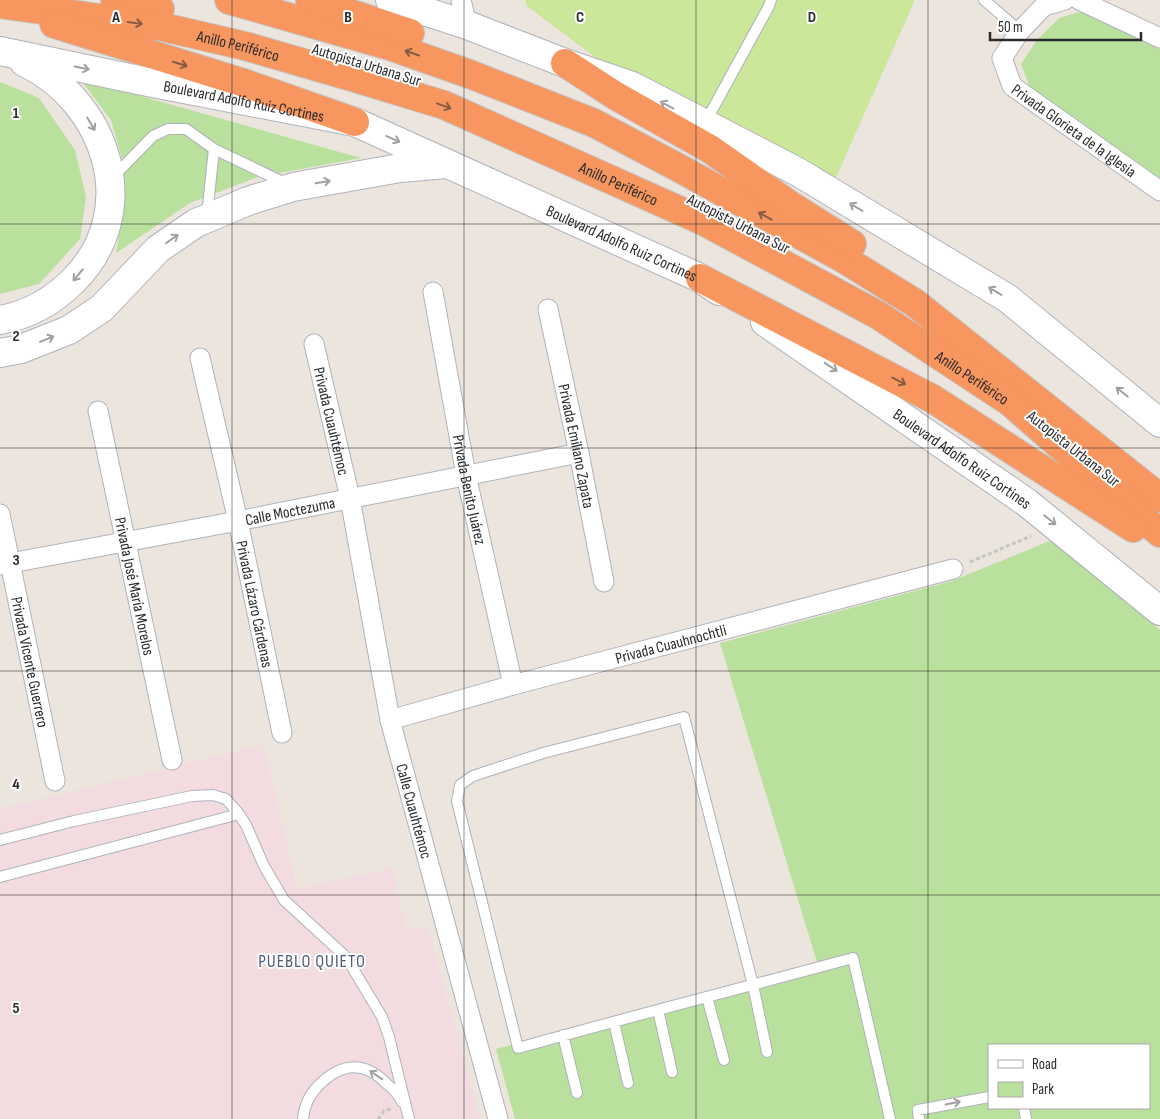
<svg xmlns="http://www.w3.org/2000/svg" width="1160" height="1119" font-family="'Sofia Sans Condensed',sans-serif">
  <style>
    .medical { fill: #f3dcdf }
    .green { fill: #b9e09d; fill-rule: evenodd }
    .pitch { fill: #cbe79a }
    .lines { fill: none; stroke-linecap: round; stroke-linejoin: round }
    .service-casing { stroke: #afb2bb; stroke-width: 12 }
    .minor-casing { stroke: #afb2bb; stroke-width: 21 }
    .secondary-casing { stroke: #afb2bb; stroke-width: 30 }
    .motorway-casing { stroke: #c4c4c4; stroke-width: 30 }
    .path { stroke: #c4c4c4; stroke-width: 3; stroke-dasharray: 4 2.5; stroke-linecap: butt }
    .service { stroke: #fff; stroke-width: 10 }
    .minor { stroke: #fff; stroke-width: 19 }
    .secondary { stroke: #fff; stroke-width: 28 }
    .motorway { stroke: #f7965f; stroke-width: 28 }
    .oneway { stroke: #875b42 }
    .oneway2 { stroke: #a0a0a0 }
    .grid { fill: none; stroke: #2b2b2b; stroke-width: 1; stroke-opacity: 0.55 }
    .labels { text-anchor: middle; stroke-width: 4; stroke-linejoin: round; paint-order: stroke }
    .street-label { font-size: 16px; fill: #2b2b2b; stroke: #fff }
    .neighbourhood-label { font-size: 18px; letter-spacing: 1px; fill: #4d587a; stroke: #fff }
    .grid-label { font-size: 16px; text-anchor: middle; font-weight: bold; fill: #2b2b2b; stroke: #fff; stroke-width: 4; stroke-linejoin: round; paint-order: stroke }
  </style>
  <rect width="100%" height="100%" fill="#ece5de"/>
  <path class="medical" d="M264 744 297 889 392 868 406 929 428 928 480 1119H0V809Z"/>
  <path class="green" d="M1086 10 1160 46V182L1031 90 1021 64 1037 40 1059 18Z
    M80 79 361 158 258 177 190 203 116 253 124 204 122 159 111 120Z
    M0 82 39 98 75 150 86 197 80 239 39 284 0 294Z
    M1052 540 1160 630V1119H515L496 1049 817 962 720 643 952 581ZM989 1045H1149V1108H989Z"/>
  <path class="pitch" d="M525 0H915L830 191 623 78 527 6Z"/>
  <g class="lines">
    <defs>
      <path id="service" d="M984 0 1020 31
        M705 123 769 6 771 0
        M112 178 153 136 168 129H186L214 149 287 184
        M207 215 214 149
        M0 840 74 821 192 796 213 795 226 799 239 814 246 825 264 866 284 900 346 957 382 1017 389 1037 409 1119
        M0 877 239 814
        M707 997 724 1060
        M658 1010 672 1072
        M614 1022 628 1083
        M563 1035 577 1093
        M767 1052 753 985 684 717 543 753 473 776 460 785 457 801 518 1048C629 1017 742 988 853 958L890 1119
        M1024 1108 1026 1119
        M303 1119C304 1105 310 1094 319 1085 342 1062 365 1061 387 1084 393 1089 399 1095 402 1102
        M919 1119 918 1110 989 1097"/>
      <g id="minor">
        <path d="M461 0 467 25"/>
        <path id="s1" d="M1065 0 1044 6 1020 31 1002 58 1012 86 1160 191"/>
        <path d="M1079 0 1160 38"/>
        <path id="s2" d="M433 292 466 475 513 685"/>
        <path id="s3" d="M548 309 579 453 604 582"/>
        <path id="s4" d="M314 344 350 498 390 720 498 1119"/>
        <path id="s5" d="M200 358 238 521 282 733"/>
        <path id="s6" d="M98 411 172 760"/>
        <path id="s7" d="M0 514 55 781"/>
        <path id="s8" d="M0 565 238 521 579 453"/>
        <path id="s9" d="M390 720 513 685 953 569"/>
      </g>
      <g id="secondary">
        <path d="M390 0 467 25 565 63 632 86 798 172 1007 298 1160 423"/>
        <path id="s10" d="M0 51 148 82 355 122 700 278 719 291"/>
        <path d="M0 320C28 315 53 301 73 281 143 212 108 102 24 62"/>
        <path id="s11" d="M765 322 1026 502 1160 611"/>
        <path d="M0 353 21 349 69 330 102 308 158 249 196 223 248 201 293 187 400 168 446 164"/>
      </g>
      <g id="motorway">
        <path d="M115 0 160 9"/>
        <path d="M229 0 390 46 472 75 594 123 679 168 844 259 915 303 1160 498"/>
        <path d="M310 0 410 33"/>
        <path id="s12" d="M0 4 163 27 245 46 352 77 444 105 703 221 878 315 1010 402 1160 533"/>
        <path d="M54 24 241 82 355 122"/>
        <path d="M565 63 616 96 710 149 790 205 852 244"/>
        <path d="M700 278 933 399 1133 528"/>
      </g>
    </defs>
    <use href="#service" class="service-casing"/>
    <use href="#minor" class="minor-casing"/>
    <use href="#secondary" class="secondary-casing"/>
    <use href="#motorway" class="motorway-casing"/>
    <path class="path" d="M970 562 1031 536
      M378 1119 384 1111 391 1109"/>
    <use href="#service" class="service"/>
    <use href="#minor" class="minor"/>
    <use href="#secondary" class="secondary"/>
    <use href="#motorway" class="motorway"/>
  </g>
  <defs><path id="oneway-shaft" d="M-6 0H5M1.5-3L5.5 0L1.5 3" fill="none" stroke-width="1.6" stroke-linecap="round" stroke-linejoin="round" transform="scale(1.25)"/></defs>
  <g class="oneway">
    <use href="#oneway-shaft" transform="translate(135 23) rotate(8)"/>
    <use href="#oneway-shaft" transform="translate(412 53) rotate(-161)"/>
    <use href="#oneway-shaft" transform="translate(180 64) rotate(17)"/>
    <use href="#oneway-shaft" transform="translate(444 106) rotate(20)"/>
    <use href="#oneway-shaft" transform="translate(765 216) rotate(-151)"/>
    <use href="#oneway-shaft" transform="translate(899 381) rotate(27)"/>
  </g>
  <g class="oneway2">
    <use href="#oneway-shaft" transform="translate(82 68) rotate(12)"/>
    <use href="#oneway-shaft" transform="translate(667 105) rotate(-152)"/>
    <use href="#oneway-shaft" transform="translate(91 124) rotate(59)"/>
    <use href="#oneway-shaft" transform="translate(393 139) rotate(24)"/>
    <use href="#oneway-shaft" transform="translate(323 182) rotate(-10)"/>
    <use href="#oneway-shaft" transform="translate(856 207) rotate(-149)"/>
    <use href="#oneway-shaft" transform="translate(172 239) rotate(-35)"/>
    <use href="#oneway-shaft" transform="translate(78 275) rotate(130)"/>
    <use href="#oneway-shaft" transform="translate(995 291) rotate(-149)"/>
    <use href="#oneway-shaft" transform="translate(47 339) rotate(-22)"/>
    <use href="#oneway-shaft" transform="translate(831 367) rotate(34)"/>
    <use href="#oneway-shaft" transform="translate(1122 392) rotate(-141)"/>
    <use href="#oneway-shaft" transform="translate(1050 520) rotate(39)"/>
    <use href="#oneway-shaft" transform="translate(376 1075) rotate(-147)"/>
    <use href="#oneway-shaft" transform="translate(953 1103) rotate(-11)"/>
  </g>
  <path class="grid" d="M232 0V1119M464 0V1119M696 0V1119M928 0V1119M0 224H1160M0 448H1160M0 671H1160M0 895H1160"/>
  <g class="labels">
    <g class="street-label">
      <text dy="6" stroke="none"><textPath href="#s12" startOffset="242">Anillo Periférico</textPath></text>
      <text transform="translate(367 64) rotate(17)" y="6">Autopista Urbana Sur</text>
      <text dy="6" stroke="none"><textPath href="#s10" startOffset="249">Boulevard Adolfo Ruiz Cortines</textPath></text>
      <text dy="6" stroke="none"><textPath href="#s1" startOffset="195">Privada Glorieta de la Iglesia</textPath></text>
      <text dy="6" stroke="none"><textPath href="#s12" startOffset="648">Anillo Periférico</textPath></text>
      <text transform="translate(739 223) rotate(27)" y="6">Autopista Urbana Sur</text>
      <text dy="6" stroke="none"><textPath href="#s10" startOffset="655">Boulevard Adolfo Ruiz Cortines</textPath></text>
      <text dy="6" stroke="none"><textPath href="#s12" startOffset="1052">Anillo Periférico</textPath></text>
      <text dy="6" stroke="none"><textPath href="#s4" startOffset="79">Privada Cuauhtémoc</textPath></text>
      <text dy="6" stroke="none"><textPath href="#s3" startOffset="140">Privada Emiliano Zapata</textPath></text>
      <text transform="translate(1074 448) rotate(38)" y="6">Autopista Urbana Sur</text>
      <text dy="6" stroke="none"><textPath href="#s11" startOffset="240">Boulevard Adolfo Ruiz Cortines</textPath></text>
      <text dy="6" stroke="none"><textPath href="#s2" startOffset="201">Privada Benito Juárez</textPath></text>
      <text dy="6" stroke="none"><textPath href="#s8" startOffset="295">Calle Moctezuma</textPath></text>
      <text dy="6" stroke="none"><textPath href="#s6" startOffset="179">Privada José María Morelos</textPath></text>
      <text dy="6" stroke="none"><textPath href="#s5" startOffset="252">Privada Lázaro Cárdenas</textPath></text>
      <text dy="6" stroke="none"><textPath href="#s9" startOffset="291">Privada Cuauhnochtli</textPath></text>
      <text dy="6" stroke="none"><textPath href="#s7" startOffset="151">Privada Vicente Guerrero</textPath></text>
      <text dy="6" stroke="none"><textPath href="#s4" startOffset="478">Calle Cuauhtémoc</textPath></text>
    </g>
    <g class="neighbourhood-label">
      <text x="312" y="967">PUEBLO QUIETO</text>
    </g>
  </g>
  <g class="grid-label">
    <text x="116" y="22">A</text>
    <text x="348" y="22">B</text>
    <text x="580" y="22">C</text>
    <text x="812" y="22">D</text>
    <text x="16" y="118">1</text>
    <text x="16" y="341">2</text>
    <text x="16" y="565">3</text>
    <text x="16" y="789">4</text>
    <text x="16" y="1013">5</text>
  </g>
  <rect x="988" y="1044" width="162" height="65" fill="#ffffff" stroke="#aaaaaa"/>
  <rect x="998" y="1060" width="25" height="8" fill="#ffffff" stroke="#aaaaaa"/>
  <text x="1032" y="1069" font-size="15" fill="#2b2b2b">Road</text>
  <rect x="998" y="1082" width="25" height="15" fill="#b9e09d" stroke="#aaaaaa"/>
  <text x="1032" y="1094" font-size="15" fill="#2b2b2b">Park</text>
  <path d="M990 32v8h151v-8" fill="none" stroke="#2b2b2b" stroke-width="2.5"/>
  <text x="998" y="32" font-size="15" fill="#2b2b2b" stroke="#ffffff" stroke-width="4" paint-order="stroke">50 m</text>
</svg>
